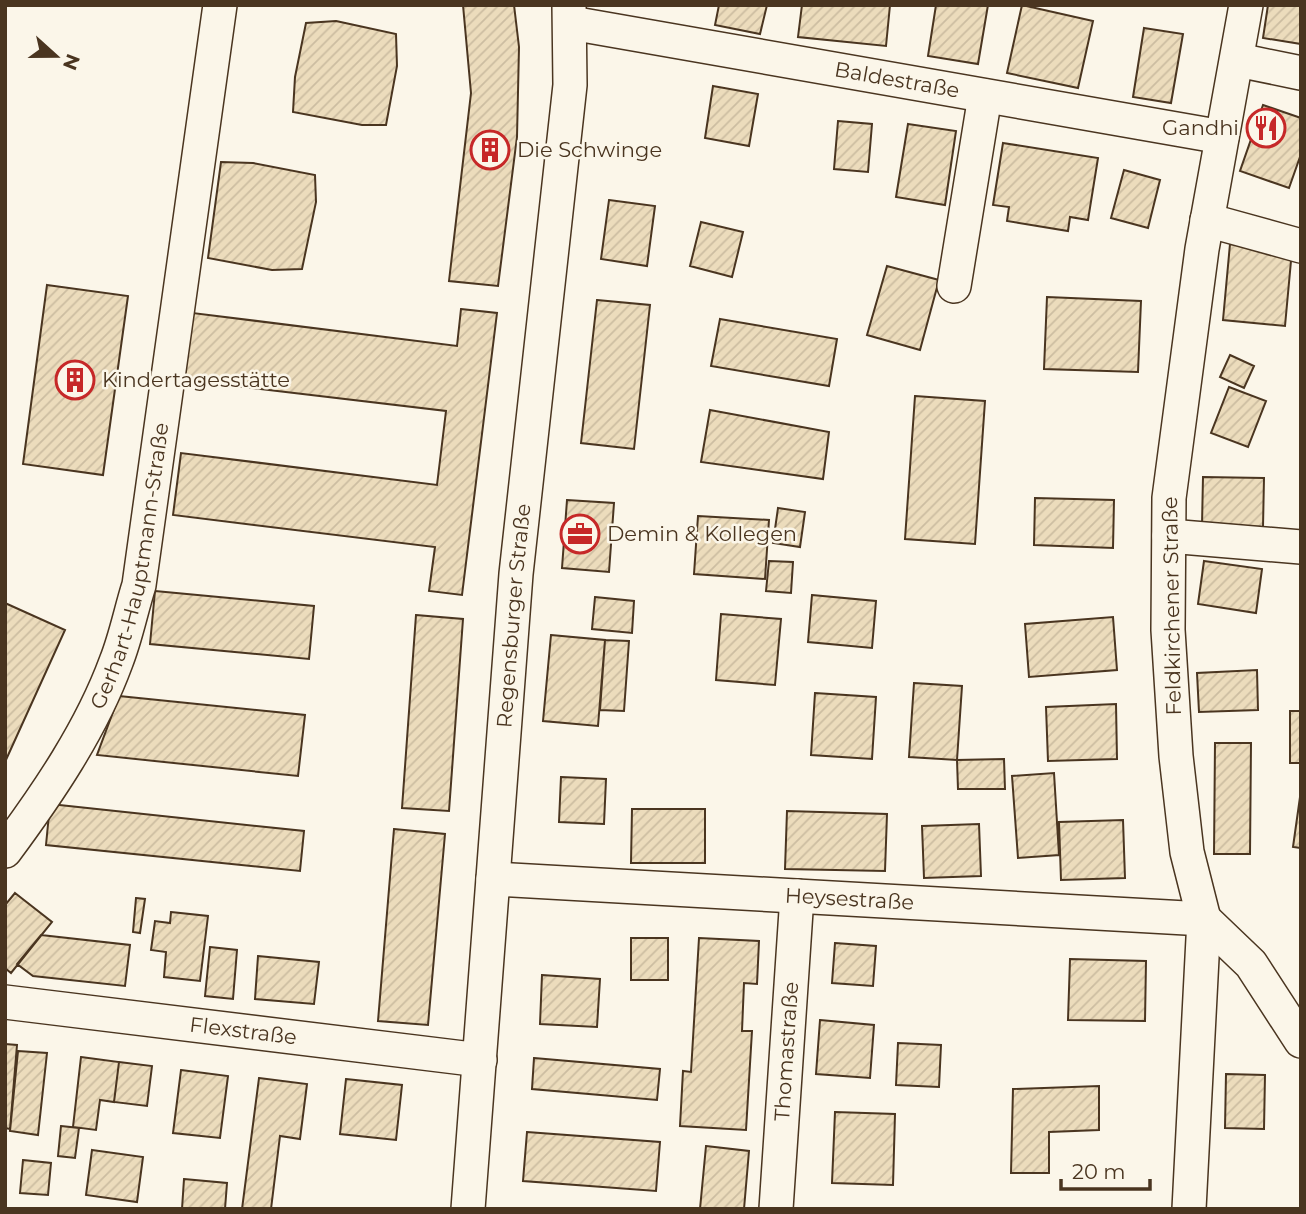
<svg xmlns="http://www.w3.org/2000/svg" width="1306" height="1214" font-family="Montserrat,sans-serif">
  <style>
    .building { fill: url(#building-hatch); stroke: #4a3520; stroke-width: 2 }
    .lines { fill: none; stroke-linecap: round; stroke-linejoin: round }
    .minor-casing { stroke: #4a3520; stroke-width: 36 }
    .minor { stroke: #fbf6e9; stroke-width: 33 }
    .labels { text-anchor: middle; stroke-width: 5; stroke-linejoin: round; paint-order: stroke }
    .street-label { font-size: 21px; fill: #4a3520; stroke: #fbf6e9 }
    .poi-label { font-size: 21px; fill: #4a3520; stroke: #fbf6e9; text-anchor: start }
  </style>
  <defs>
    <pattern id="building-hatch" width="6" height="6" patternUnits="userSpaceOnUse" patternTransform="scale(1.75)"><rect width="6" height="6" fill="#ecdcbc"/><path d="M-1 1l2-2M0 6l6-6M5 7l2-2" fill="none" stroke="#ccbda1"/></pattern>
  </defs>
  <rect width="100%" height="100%" fill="#fbf6e9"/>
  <path class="building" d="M463 5H514L519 47 517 137 498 286 449 281 471 93Z
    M719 5H767L760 34 715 25Z
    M802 5H890L886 46 798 37Z
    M936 5H988L978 64 928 56Z
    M1022 5 1093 21 1078 88 1007 73Z
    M1268 5H1301V44L1263 38Z
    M336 21 396 34 397 66 386 125H362L293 112 295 77 306 23Z
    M1144 28 1183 34 1171 103 1133 97Z
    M713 86 758 94 749 146 705 138Z
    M1263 105 1301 118V154L1289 188 1240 171Z
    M838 121 872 124 868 172 834 169Z
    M908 124 956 131 945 205 896 197Z
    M1003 143 1098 158 1088 220 1070 217 1068 231 1007 221 1009 207 993 205Z
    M221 162 253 163 315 175 316 202 302 269 272 270 208 258Z
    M1124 170 1160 180 1148 228 1111 218Z
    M609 200 655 206 647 266 601 259Z
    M701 222 743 232 732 277 690 266Z
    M1230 244 1292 250 1285 326 1223 320Z
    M887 266 939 280 920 350 867 335Z
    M47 285 128 296 103 475 23 464Z
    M1047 297 1141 301 1138 372 1044 369Z
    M597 300 650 305 634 449 581 443Z
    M461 309 497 313 462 595 429 591 435 547 173 515 181 453 437 485 446 411 184 380 193 313 457 346Z
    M720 319 837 339 829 386 711 366Z
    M1230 355 1254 366 1244 388 1220 377Z
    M1229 387 1266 401 1248 447 1211 433Z
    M915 396 985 401 975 544 905 539Z
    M710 410 829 432 823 479 701 462Z
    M1203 477 1264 478 1263 527 1202 525Z
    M1035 498 1114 500 1113 548 1034 545Z
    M567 500 614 503 609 572 562 568Z
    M778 508 805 512 800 547 773 543Z
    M698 516 769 520 765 579 694 574Z
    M769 561 793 562 791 593 766 591Z
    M1204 561 1262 569 1256 613 1198 604Z
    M155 591 314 606 309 659 150 644Z
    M812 595 876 601 872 648 808 642Z
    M595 597 634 601 632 633 592 629Z
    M5 603 65 630 5 762Z
    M721 614 781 619 775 685 716 680Z
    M416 615 463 619 449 811 402 808Z
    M1113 617 1117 670 1029 677 1025 624Z
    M551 635 605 640 598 726 543 721Z
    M605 640 629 641 624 711 600 710Z
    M1257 670 1258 710 1199 712 1197 673Z
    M914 683 962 686 957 760 909 757Z
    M815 693 876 697 872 759 811 755Z
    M119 696 305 715 298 776 97 755Z
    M1116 704 1117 759 1048 761 1046 707Z
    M1290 711H1301V763H1290Z
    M1215 743H1251L1250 854H1214Z
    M1004 759 1005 789H958L957 760Z
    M1054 773 1059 855 1018 858 1012 776Z
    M561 777 606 779 604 824 559 822Z
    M1300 797H1301V848L1293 847Z
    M50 804 304 831 300 871 46 845Z
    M632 809H705V863H631Z
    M787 811 887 814 885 871 785 869Z
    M1123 820 1125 878 1061 880 1059 822Z
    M979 824 981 876 924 878 922 826Z
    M394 829 445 834 428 1025 378 1021Z
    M15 893 52 922 11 973 5 968V905Z
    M136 898 145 899 140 933 133 932Z
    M171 912 208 916 200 981 164 977 166 952 151 950 155 921 170 923Z
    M41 935 130 945 125 986 33 976 17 964Z
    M631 938H668V980H631Z
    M699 938 759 941 757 984 744 983 742 1031H752L746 1130 680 1126 683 1071 691 1072Z
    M835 943 876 946 873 986 832 983Z
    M210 947 237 950 233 999 205 996Z
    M258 956 319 962 314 1004 255 999Z
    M1070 959 1146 961 1145 1021 1068 1020Z
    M542 975 600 979 597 1027 540 1024Z
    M820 1020 874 1025 870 1078 816 1074Z
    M898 1043 941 1045 939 1087 896 1085Z
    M5 1044 17 1045 10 1129 5 1128Z
    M18 1051 47 1053 38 1135 10 1131Z
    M81 1057 119 1062 114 1102 100 1100 96 1130 73 1127Z
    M534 1058 660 1069 657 1100 532 1089Z
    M119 1062 152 1066 147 1106 114 1102Z
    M181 1070 228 1076 220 1138 173 1133Z
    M1226 1074 1265 1075 1264 1129 1225 1128Z
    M259 1078 307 1084 300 1139 280 1136 271 1209H242Z
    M346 1079 402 1085 396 1140 340 1134Z
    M1099 1086V1130L1049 1132V1173H1011L1013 1089Z
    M835 1112 895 1114 893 1185 832 1183Z
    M61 1126 79 1128 75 1158 58 1156Z
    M527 1132 660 1142 656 1191 523 1181Z
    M706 1146 749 1151 744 1209H700Z
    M92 1150 143 1157 137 1202 86 1195Z
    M23 1160 51 1163 48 1195 20 1193Z
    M184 1179 227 1183 225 1209H182Z"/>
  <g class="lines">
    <defs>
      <g id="minor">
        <path id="s1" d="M571 23 1222 137"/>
        <path d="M1238 60 1301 73"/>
        <path d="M1207 220 1301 246"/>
        <path d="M954 286 985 96"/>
        <path d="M1169 536 1301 547"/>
        <path id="s2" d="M5 851C48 793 91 730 116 662 126 637 131 610 139 585L220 5"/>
        <path id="s3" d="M493 879 1204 919 1251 964 1301 1041"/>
        <path id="s4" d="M5 1002 480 1060"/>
        <path id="s5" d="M468 1209 516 574 570 85 569 5"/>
        <path id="s6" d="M776 1209 797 896"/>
        <path d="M1189 1209 1204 919 1187 852 1176 756 1168 630 1169 498 1202 249 1246 5"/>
      </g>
    </defs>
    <use href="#minor" class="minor-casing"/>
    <use href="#minor" class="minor"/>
  </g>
  <defs>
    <symbol id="restaurant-ring" viewBox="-11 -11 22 22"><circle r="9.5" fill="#fbf6e9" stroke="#c62828" stroke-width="1.5"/><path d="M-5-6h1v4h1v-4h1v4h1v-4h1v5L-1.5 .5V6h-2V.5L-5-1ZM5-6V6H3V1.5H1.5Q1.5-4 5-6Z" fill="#c62828"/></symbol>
    <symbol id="building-ring" viewBox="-11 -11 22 22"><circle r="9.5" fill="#fbf6e9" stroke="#c62828" stroke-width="1.5"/><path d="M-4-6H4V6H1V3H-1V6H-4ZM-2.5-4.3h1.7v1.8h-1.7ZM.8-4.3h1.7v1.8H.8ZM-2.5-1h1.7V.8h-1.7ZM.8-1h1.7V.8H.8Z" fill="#c62828"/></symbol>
    <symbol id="office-ring" viewBox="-11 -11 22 22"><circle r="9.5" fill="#fbf6e9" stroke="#c62828" stroke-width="1.5"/><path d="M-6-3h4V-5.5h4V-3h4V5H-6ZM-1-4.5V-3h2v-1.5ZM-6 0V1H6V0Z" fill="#c62828"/></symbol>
  </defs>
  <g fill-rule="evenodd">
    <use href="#restaurant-ring" x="1244" y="106" width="44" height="44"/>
    <use href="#building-ring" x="468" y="128" width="44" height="44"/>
    <use href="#building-ring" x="53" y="358" width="44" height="44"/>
    <use href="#office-ring" x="558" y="512" width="44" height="44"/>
  </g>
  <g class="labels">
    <g class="street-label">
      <text dy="7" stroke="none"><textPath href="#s1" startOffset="331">Baldestraße</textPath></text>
      <text dy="7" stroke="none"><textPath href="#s2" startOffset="317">Gerhart-Hauptmann-Straße</textPath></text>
      <text transform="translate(1172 606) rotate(-91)" y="7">Feldkirchener Straße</text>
      <text dy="7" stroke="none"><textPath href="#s5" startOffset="595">Regensburger Straße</textPath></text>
      <text dy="7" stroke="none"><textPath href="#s3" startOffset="357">Heysestraße</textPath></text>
      <text dy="7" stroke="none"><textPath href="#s4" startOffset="240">Flexstraße</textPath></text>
      <text dy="7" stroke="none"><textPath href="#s6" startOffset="158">Thomastraße</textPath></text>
    </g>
    <g class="poi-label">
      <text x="1239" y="135" text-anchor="end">Gandhi</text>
      <text x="517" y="157">Die Schwinge</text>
      <text x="102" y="387">Kindertagesstätte</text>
      <text x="607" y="541">Demin &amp; Kollegen</text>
    </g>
  </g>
  <rect width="1306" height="1214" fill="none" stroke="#4a3520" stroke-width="14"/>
  <g transform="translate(56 56) rotate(111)" stroke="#fbf6e9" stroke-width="5" paint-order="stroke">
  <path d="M0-5L12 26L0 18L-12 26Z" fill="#4a3520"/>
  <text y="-10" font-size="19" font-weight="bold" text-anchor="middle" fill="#4a3520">N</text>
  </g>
  <path d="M1061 1179v10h89v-10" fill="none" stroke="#4a3520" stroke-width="3.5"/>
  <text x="1072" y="1179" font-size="21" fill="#4a3520" stroke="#fbf6e9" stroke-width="5" paint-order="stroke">20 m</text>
</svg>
